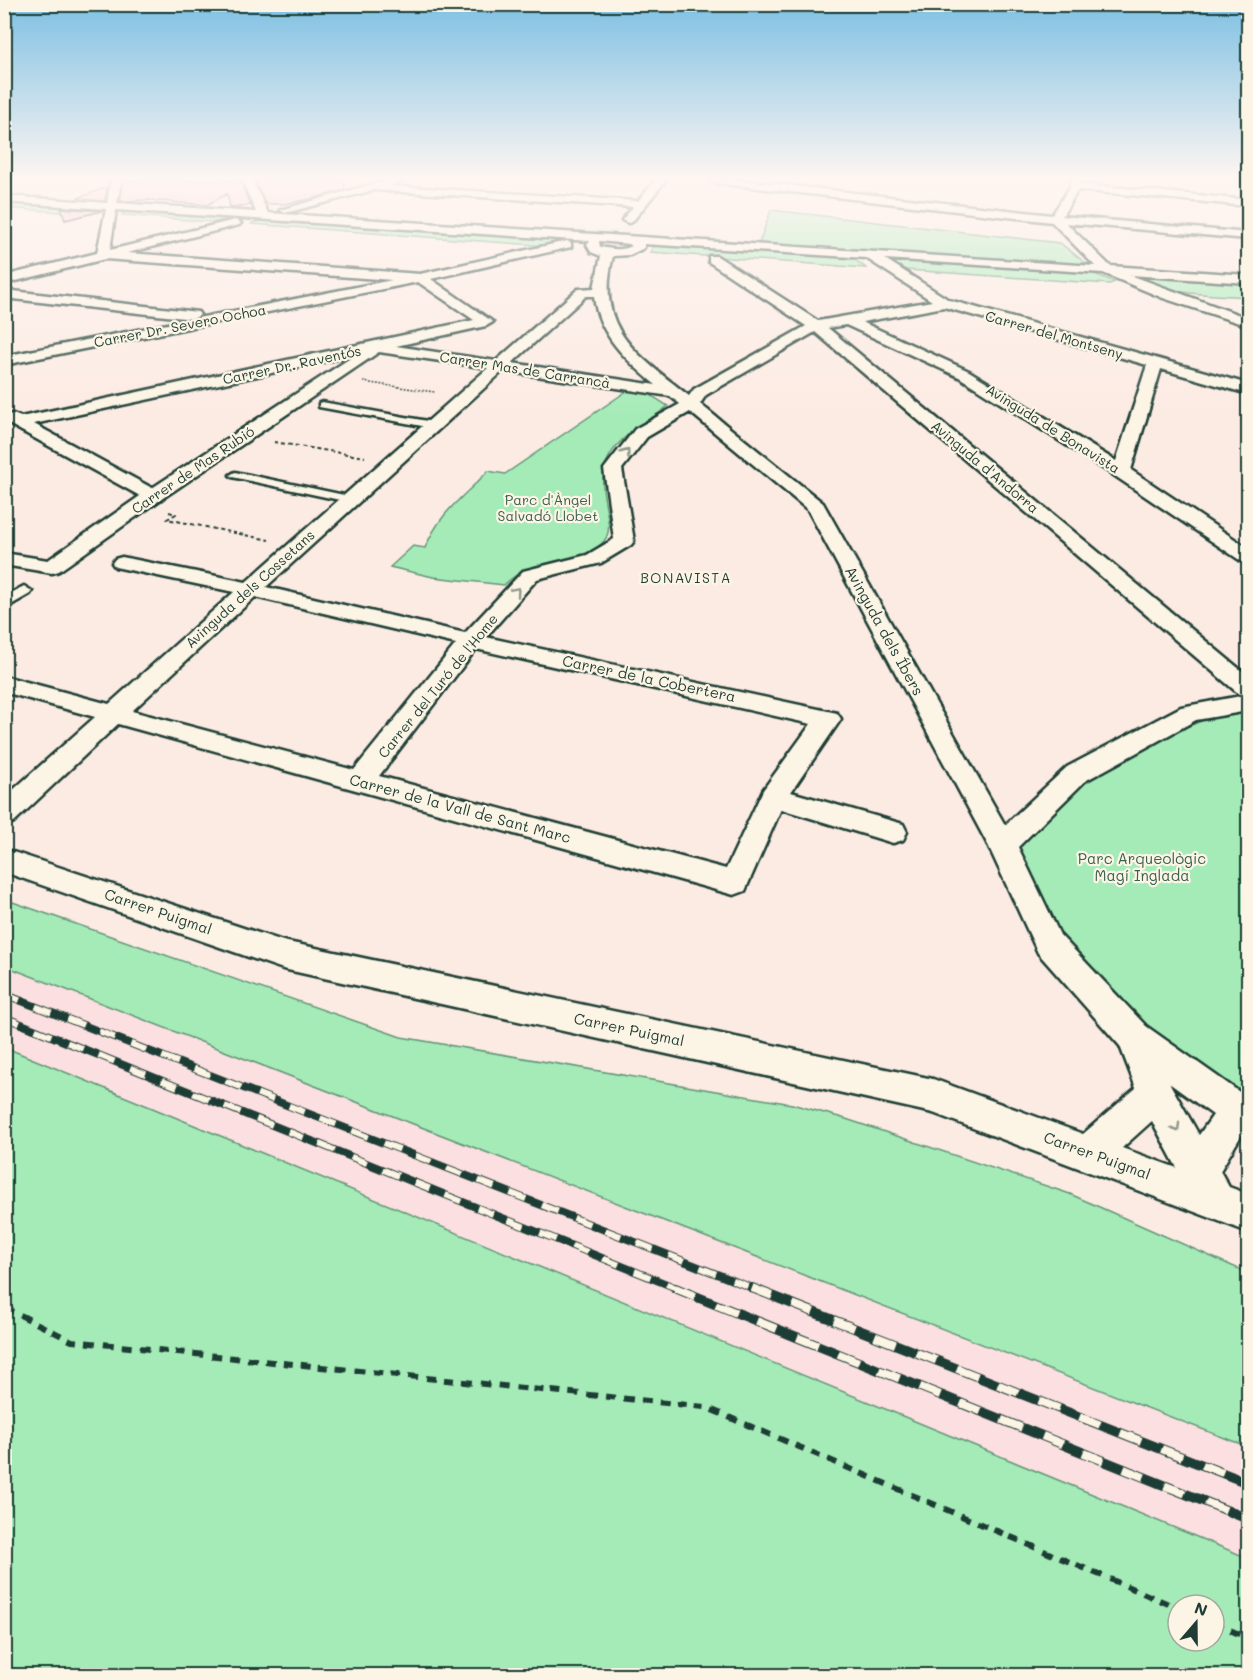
<svg xmlns="http://www.w3.org/2000/svg" width="1253" height="1680" font-family="Mali,sans-serif">
  <style>
    .built { fill: #fcdfe1 }
    .green { fill: #a5ebb7; stroke: #629476; stroke-width: 1.5; fill-rule: evenodd }
    .building { fill: #fbc4db; stroke: #1f3d34; stroke-width: 1.5 }
    .lines { fill: none; stroke-linecap: round; stroke-linejoin: round }
    .service-casing { stroke: #1f3d34; stroke-width: 5 }
    .pedestrian-casing { stroke: #1f3d34; stroke-width: 5 }
    .minor-casing { stroke: #1f3d34; stroke-width: 5 }
    .path-far2 { stroke: #1f3d34; stroke-width: 1.5; stroke-dasharray: 2 1.5; stroke-linecap: butt }
    .path-far1 { stroke: #1f3d34; stroke-width: 2; stroke-dasharray: 4 3; stroke-linecap: butt }
    .path { stroke: #1f3d34; stroke-width: 6; stroke-dasharray: 10 8; stroke-linecap: butt }
    .service { fill: #fcf5e5; fill-rule: evenodd }
    .pedestrian { fill: #fcf5e5; fill-rule: evenodd }
    .minor { fill: #fcf5e5; fill-rule: evenodd }
    .rail-far1-casing { stroke: #1f3d34; stroke-width: 8 }
    .rail-casing { stroke: #1f3d34; stroke-width: 10 }
    .rail-far1 { stroke: #fcf5e5; stroke-width: 6; stroke-dasharray: 17; stroke-linecap: butt }
    .rail { stroke: #fcf5e5; stroke-width: 8; stroke-dasharray: 22; stroke-linecap: butt }
    .oneway { stroke: #8e998c }
    .labels { text-anchor: middle; stroke-width: 4.5; stroke-linejoin: round; paint-order: stroke }
    .far-street-label { font-size: 14px; fill: #1f3d34; stroke: #fcf5e5 }
    .far-park-label { font-size: 14px; fill: #3a604e; stroke: #fcf5e5 }
    .far-neighbourhood-label { font-size: 14px; letter-spacing: 1.5px; fill: #1f3d34; stroke: #fcf5e5 }
    .street-label { font-size: 15px; fill: #1f3d34; stroke: #fcf5e5 }
    .park-label { font-size: 15px; fill: #3a604e; stroke: #fcf5e5 }
  </style>
  <rect width="100%" height="100%" fill="#fcebe3"/>
  <filter id="ink" filterUnits="userSpaceOnUse"><feTurbulence type="fractalNoise" baseFrequency=".0167" numOctaves="2"/><feDisplacementMap in="SourceGraphic" scale="12" xChannelSelector="R" yChannelSelector="G"/><feConvolveMatrix kernelMatrix="1 2 1 2 8 2 1 2 1" color-interpolation-filters="sRGB"/></filter>
  <g filter="url(#ink)">
    <path class="built" d="M4 966 1248 1447V1558L5 1046Z"/>
    <path class="green" d="M4 200 95 207 98 212 91 214 5 208Z
      M128 209 235 218 213 222 122 215Z
      M771 210 1060 243 1092 268 758 246Z
      M263 219 574 239V241L549 246 251 224Z
      M658 244 850 256 866 268 650 252 653 247Z
      M892 260 1092 273 1115 282 1109 284 907 270 895 268 889 263Z
      M1144 274 1248 281V297C1209 294 1168 296 1133 275Z
      M627 391 649 394 668 406C647 424 624 431 609 457 591 488 619 523 604 541 582 568 536 553 504 585L433 577 390 567 413 546 425 548C442 509 461 500 488 471L505 474Z
      M1248 703V1100L1152 1032 1033 910 1016 832 1106 758Z
      M4 899 401 1037 792 1104 846 1119 1070 1194 1248 1273V1447L5 966Z
      M4 1047 1248 1558V1675H5ZM1178 1605H1214V1641H1178Z"/>
    <path class="building" d="M124 180H240L250 205 230 207 227 194 207 205 149 200 120 201Z
      M254 180H344L345 190 310 199 284 204H266Z
      M107 187 105 201 76 199Z
      M61 208 102 211 65 220Z"/>
    <g class="lines">
      <defs>
        <path id="service" d="M322 402 433 422 437 425 433 428 319 407V403Z
          M235 472 349 496 354 499 349 502 232 477 230 475Z"/>
        <path id="pedestrian" d="M24 586 32 591 30 594 4 609V597Z"/>
        <path id="minor" d="M111 180H121L117 203 256 212 242 180H252L268 213 1095 266 1052 222 715 183 710 180H739L1052 215 1070 187V180H1080V184L1248 200V206L1078 190 1062 216 1248 233V239L1066 223 1110 266 1248 275V283L1130 275 1248 318V326L1163 298 1103 273 885 259 949 300 1248 384V394L1161 369 1131 470 1248 548V563L1241 561 1115 476 959 377 846 325 828 328 1248 676V711L1196 720 1085 781 1018 847 1060 935 1146 1026 1248 1098V1137L1242 1134 1220 1171 1229 1187 1248 1194V1232L933 1113 283 969 4 872V849L283 941 933 1079 1083 1134 1136 1088 1120 1046 1038 953 988 845 808 510 690 412 647 437 622 469 634 541 631 545 601 563 537 579 486 637 837 713 841 719 791 792 903 824 907 832 903 840 893 843 781 809 745 891 734 895 118 724 14 822 4 825V798L95 717 4 692V676L109 704 234 592 115 567 112 563 115 559 122 557 246 582 488 368 379 352 160 500 59 571 52 573 4 565V553L48 560 140 496 7 423 5 419 7 415 13 414 21 417 474 320 418 282 4 365V356L193 319 4 298V290L198 312 200 315 193 319 392 280 105 259 4 284V276L97 253 106 209 4 202V196L107 203ZM116 210 590 241 587 245 591 252 601 256 594 288 578 289 496 361 396 346 486 326 493 322 431 279 571 247V243L567 241 420 274 127 253 239 225 241 223 235 220 110 250ZM599 241 629 244 632 246C622 251 611 249 600 247ZM644 244 866 258 932 301 818 321 717 256H709V262L806 326 694 389 689 396C638 355 594 330 613 256L630 255 644 248ZM586 296H594C598 335 628 362 656 385L512 363ZM944 307 1147 365 1116 461 969 371 862 322ZM815 332 1239 694 1246 695 1181 707 1067 767 1005 825 823 503 700 404 706 395ZM355 355 152 488 34 424ZM503 371 670 396 680 404 635 429 604 469 614 539 587 555 523 571 465 633 266 587ZM255 597 456 644 354 770 132 711ZM476 649 811 724 763 790 726 869 379 776ZM1169 1083 1213 1115 1199 1135 1170 1084ZM1152 1121 1177 1168 1122 1148Z
          M388 180H404L389 186 638 201 656 180H666L632 222 628 223 622 220 633 207 374 190 285 213 280 210Z"/>
      </defs>
      <use href="#service" class="service-casing"/>
      <use href="#pedestrian" class="pedestrian-casing"/>
      <use href="#minor" class="minor-casing"/>
      <path class="path-far2" d="M363 382 435 392"/>
      <path class="path-far1" d="M274 442 365 457
        M169 512 176 514 167 519 269 540"/>
      <path class="path" d="M4 1307 72 1341 705 1407 1178 1608
        M1214 1623 1248 1638"/>
      <use href="#service" class="service"/>
      <use href="#pedestrian" class="pedestrian"/>
      <use href="#minor" class="minor"/>
      <defs>
        <path id="rail-far1" d="M4 994 755 1289
          M4 1017 679 1289"/>
        <path id="rail" d="M675 1288 1248 1519
          M752 1288 1248 1483"/>
      </defs>
      <use href="#rail-far1" class="rail-far1-casing"/>
      <use href="#rail" class="rail-casing"/>
      <use href="#rail-far1" class="rail-far1"/>
      <use href="#rail" class="rail"/>
    </g>
    <defs><path id="oneway-chevron" d="M-2-3.5L2.5 0L-2 3.5" fill="none" stroke-width="1.6" stroke-linecap="round" stroke-linejoin="round" transform="scale(1.5)"/></defs>
    <g class="oneway">
      <use href="#oneway-chevron" transform="translate(626 453) rotate(-53)"/>
      <use href="#oneway-chevron" transform="translate(516 591) rotate(-49)"/>
      <use href="#oneway-chevron" transform="translate(1176 1128) rotate(60)"/>
    </g>
  </g>
  <linearGradient id="sky" x2="0" y2="1"><stop stop-color="#7ec0e3"/><stop offset="0.43" stop-color="#fef6f2"/><stop offset="1" stop-color="#fef6f2" stop-opacity="0"/></linearGradient>
  <rect width="1253" height="415" fill="url(#sky)"/>
  <g class="labels">
    <g class="far-street-label">
      <text transform="translate(180 326) rotate(-11)" y="5">Carrer Dr. Severo Ochoa</text>
      <text transform="translate(1054 335) rotate(16)" y="5">Carrer del Montseny</text>
      <text transform="translate(292 365) rotate(-12)" y="5">Carrer Dr. Raventós</text>
      <text transform="translate(525 370) rotate(9)" y="5">Carrer Mas de Carrancà</text>
      <text transform="translate(1053 429) rotate(32)" y="5">Avinguda de Bonavista</text>
      <text transform="translate(985 467) rotate(40)" y="5">Avinguda d'Andorra</text>
      <text transform="translate(193 470) rotate(-34)" y="5">Carrer de Mas Rubió</text>
      <text transform="translate(250 589) rotate(-42)" y="5">Avinguda dels Cossetans</text>
      <text transform="translate(438 686) rotate(-51)" y="5">Carrer del Turó de l'Home</text>
    </g>
    <g class="far-park-label">
      <text x="548" y="505">Parc d'Àngel<tspan x="548" dy="16">Salvadó Llobet</tspan></text>
    </g>
    <g class="far-neighbourhood-label">
      <text x="686" y="583">BONAVISTA</text>
    </g>
    <g class="street-label">
      <text transform="translate(884 631) rotate(61)" y="5">Avinguda dels Íbers</text>
      <text transform="translate(649 679) rotate(12)" y="5">Carrer de la Cobertera</text>
      <text transform="translate(460 809) rotate(15)" y="5">Carrer de la Vall de Sant Marc</text>
      <text transform="translate(158 912) rotate(19)" y="5">Carrer Puigmal</text>
      <text transform="translate(629 1030) rotate(12)" y="5">Carrer Puigmal</text>
      <text transform="translate(1097 1156) rotate(20)" y="5">Carrer Puigmal</text>
    </g>
    <g class="park-label">
      <text x="1142" y="864">Parc Arqueològic<tspan x="1142" dy="17">Magí Inglada</tspan></text>
    </g>
  </g>
  <rect width="1253" height="1680" fill="none" stroke="#fcf5e5" stroke-width="24"/>
  <rect x="12" y="12" width="1229" height="1656" fill="none" stroke="#1f3d34" stroke-width="2" filter="url(#ink)"/>
  <g transform="translate(1196 1623) rotate(20)"><circle r="28" fill="#fcf5e5" stroke="#a4ab9e" stroke-width="1.5"/>
  <path d="M0-4.5L10 22L0 15L-10 22Z" fill="#1f3d34"/>
  <text y="-9" font-size="16" font-weight="bold" text-anchor="middle" fill="#1f3d34">N</text>
  </g>
</svg>
